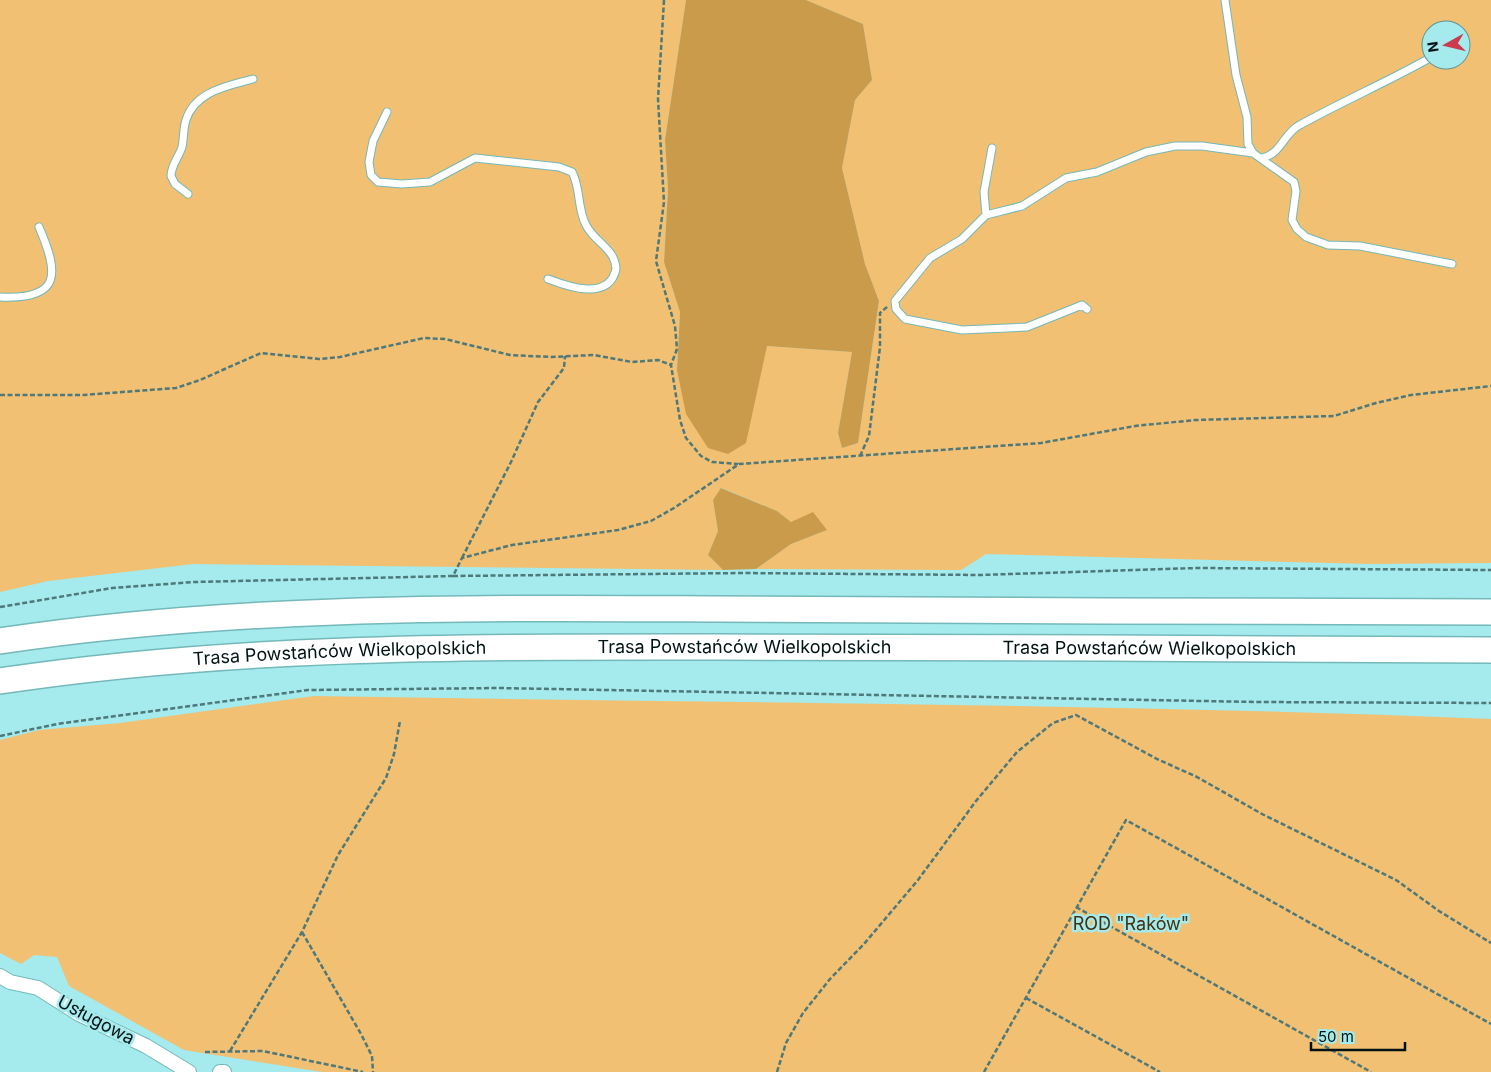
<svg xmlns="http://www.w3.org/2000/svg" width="1491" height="1072" font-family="Inter,sans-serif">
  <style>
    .green { fill: #f1c072; fill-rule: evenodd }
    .forest { fill: #cb9b4c }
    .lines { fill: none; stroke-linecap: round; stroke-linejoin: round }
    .lane-casing { stroke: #74b8b9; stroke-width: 9 }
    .street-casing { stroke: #74b8b9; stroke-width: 16 }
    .highway-casing { stroke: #74b8b9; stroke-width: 28 }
    .path { stroke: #4e787a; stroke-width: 2.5; stroke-dasharray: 5 2.5; stroke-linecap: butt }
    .lane { stroke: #fff; stroke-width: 7 }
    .street { stroke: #fff; stroke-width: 14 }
    .highway { stroke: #fff; stroke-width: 25 }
    .labels { text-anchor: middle; stroke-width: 5; stroke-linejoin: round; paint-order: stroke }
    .street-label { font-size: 18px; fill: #001213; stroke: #a5eaec }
    .park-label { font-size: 18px; fill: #44300d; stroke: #a5eaec }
  </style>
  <rect width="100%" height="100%" fill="#a5eaec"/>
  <path class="green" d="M0 0H686L665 140 668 189 664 262 680 312 677 370 760 373 767 346 852 352 838 433 842 448 858 443 879 301 865 264 842 168 855 100 872 80 863 24 806 0H1491V563L1370 564 986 554 961 570 756 569 791 544 827 530 791 522 777 511 722 488 713 500 718 531 708 555 723 570 193 564 48 581 0 592ZM1431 30H1461V60H1431Z
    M314 696C707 703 1099 703 1491 719V1072H322L184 1050 69 986 57 957 34 955 21 964 0 953V740L39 730 120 723Z"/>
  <path class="forest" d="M686 0H806L863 24 872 80 855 100 842 168 865 264 879 301 858 443 842 448 838 433 852 352 767 346 746 443 728 454 708 448 686 414 677 370 680 312 664 262 668 189 665 140Z
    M721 488 777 511 791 522 813 512 827 530 791 544 756 569 723 570 708 555 718 531 713 500Z"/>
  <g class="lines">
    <defs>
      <path id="lane" d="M1225 0 1236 75 1247 117 1248 144 1253 153 1294 182 1296 191 1292 220 1297 229 1306 237 1328 245 1360 246 1452 264
        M387 112 373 141 369 162 371 175 378 182 402 184 430 182 475 158 559 167 572 172C581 188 577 209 586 225 594 242 615 248 616 269 609 301 569 287 548 279
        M1262 158C1281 154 1283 135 1298 126 1341 102 1385 83 1428 59
        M188 194 175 184 171 176C171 165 179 157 182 147 184 138 183 129 186 120 195 91 228 86 253 79
        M986 215 984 192 992 148
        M0 297C62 300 59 273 39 227
        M1087 309 1082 305 1027 327 962 330 905 319 896 309 895 301 930 258 962 239 986 215 1022 206 1066 178 1097 172 1146 152 1175 146H1202L1253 153"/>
      <path id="street" d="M0 976 10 982 38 988 79 1014 146 1046 189 1072
        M220 1072H224"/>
      <g id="highway">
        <path d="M0 641C238 605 478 608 718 609 976 610 1233 612 1491 612"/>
        <path id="s1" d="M0 681C238 645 478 647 718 647 976 647 1233 649 1491 650"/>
      </g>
    </defs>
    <use href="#lane" class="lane-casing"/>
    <use href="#street" class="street-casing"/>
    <use href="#highway" class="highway-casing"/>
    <path class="path" d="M664 0 658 99 664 202 656 261 675 326 677 349 671 365 680 420 686 438 701 456 712 462 738 464
      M0 395H83L176 388 200 380 261 353 319 359 340 357 424 338 445 339 510 355 551 357 594 355 632 362 658 360 671 365
      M860 456 869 436 880 347V313L888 306
      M462 558 511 462 538 402 564 368 565 356
      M453 576 743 573 980 575 1197 568 1491 570
      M0 607 112 588 194 582 453 576 462 558 512 545 618 530 651 521 674 508 739 464 1041 443 1135 426 1195 420 1334 416 1376 403 1411 395 1491 386
      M0 736 57 724 308 690 498 688 1257 702 1491 703
      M1076 907 1371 1072
      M302 932 361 1034 372 1056 373 1072
      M1026 998 1160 1072
      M230 1051 302 932 338 855 386 778 394 754 400 721
      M205 1052 263 1051 363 1072
      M777 1072 786 1043 803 1013 830 979 864 944 918 880 976 801 1017 752 1053 723 1076 715 1157 759 1197 777 1262 814 1396 880 1439 911 1491 943
      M984 1072 1126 820 1491 1024"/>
    <use href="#lane" class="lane"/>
    <use href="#street" class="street"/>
    <use href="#highway" class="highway"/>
  </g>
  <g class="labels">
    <g class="street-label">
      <text dy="6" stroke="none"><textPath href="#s1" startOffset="746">Trasa Powstańców Wielkopolskich</textPath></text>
      <text dy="6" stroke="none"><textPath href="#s1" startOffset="1151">Trasa Powstańców Wielkopolskich</textPath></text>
      <text dy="6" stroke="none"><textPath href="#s1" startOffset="341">Trasa Powstańców Wielkopolskich</textPath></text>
      <text transform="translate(96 1020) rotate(28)" y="6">Usługowa</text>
    </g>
    <g class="park-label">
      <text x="1131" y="930">ROD "Raków"</text>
    </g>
  </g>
  <g transform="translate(1446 45) rotate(262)"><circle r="24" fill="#a5eaec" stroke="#639495"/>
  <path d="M0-4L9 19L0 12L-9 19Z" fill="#cb3b4d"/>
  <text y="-8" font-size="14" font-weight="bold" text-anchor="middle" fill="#001213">N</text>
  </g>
  <path d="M1311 1042v8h94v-8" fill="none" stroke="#001213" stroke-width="2.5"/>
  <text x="1318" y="1042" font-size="15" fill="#001213" stroke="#a5eaec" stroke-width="4" paint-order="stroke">50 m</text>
</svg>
